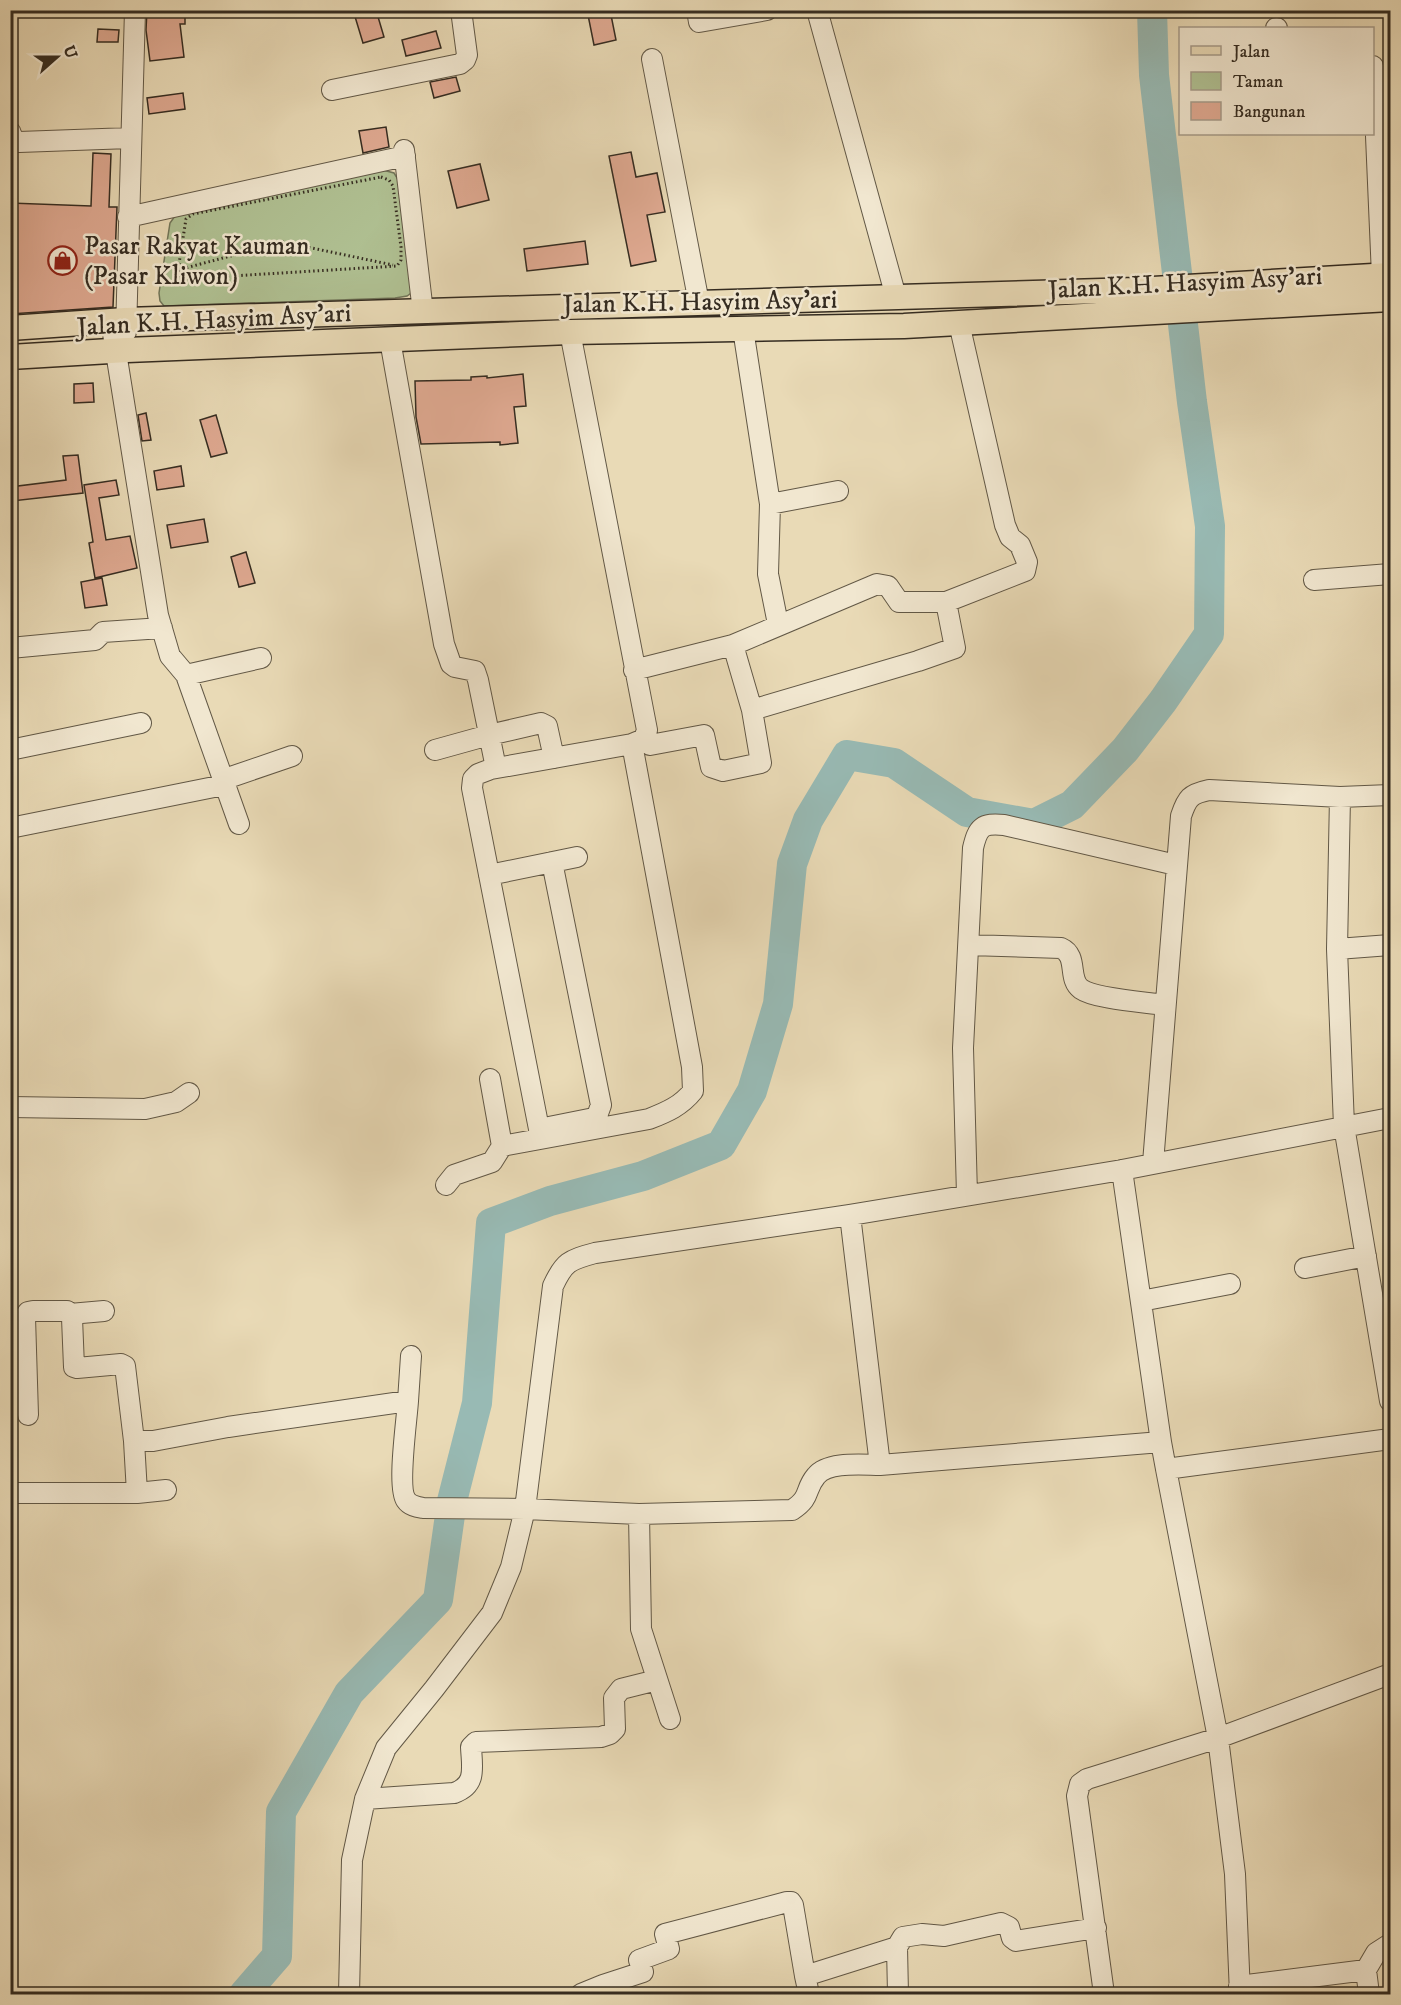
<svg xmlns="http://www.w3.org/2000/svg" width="1401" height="2005" font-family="'IM FELL DW Pica',serif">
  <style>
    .green { fill: #b0c193; stroke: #72765a; stroke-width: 1.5 }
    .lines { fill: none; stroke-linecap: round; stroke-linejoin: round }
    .river { stroke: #98bab4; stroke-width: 30 }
    .building { fill: #dfa991; stroke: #352c21; stroke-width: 1.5 }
    .minor-casing { stroke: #625846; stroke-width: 22 }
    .major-casing { stroke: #352c21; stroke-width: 27 }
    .path { stroke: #352c21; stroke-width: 3; stroke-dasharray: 1.5 3; stroke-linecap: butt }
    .minor { stroke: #f1e7d0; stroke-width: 20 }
    .major { stroke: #e9dab6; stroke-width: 24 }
    .labels { text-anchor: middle; stroke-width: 5; stroke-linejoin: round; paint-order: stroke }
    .poi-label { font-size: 26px; fill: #352c21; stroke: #f1e7d0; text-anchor: start }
    .street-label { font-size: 26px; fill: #352c21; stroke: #f1e7d0 }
  </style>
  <rect width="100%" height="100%" fill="#e9dab6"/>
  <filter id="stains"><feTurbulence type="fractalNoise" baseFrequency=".00333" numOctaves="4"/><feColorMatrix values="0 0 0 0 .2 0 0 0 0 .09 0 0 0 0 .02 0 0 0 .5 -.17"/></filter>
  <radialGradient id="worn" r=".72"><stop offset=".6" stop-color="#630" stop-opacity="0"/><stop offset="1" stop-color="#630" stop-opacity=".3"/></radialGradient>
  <path class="green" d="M379 169 394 173 399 181 414 291 407 296 395 298 164 306 160 301 159 293 170 223 175 216Z"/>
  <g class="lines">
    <path class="river" d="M244 1994 277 1956 281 1812 349 1693 438 1600 452 1501 477 1403 491 1223 550 1201 643 1176 721 1145 752 1091 778 1004 792 864 808 820 847 755 894 763 967 812 1034 824 1072 805 1125 750 1163 701 1209 634 1210 526 1192 402 1154 75 1152 10"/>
  </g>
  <path class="building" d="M147 10H185V24H180L184 57 150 61 146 30Z
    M353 10H376L384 37 363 43Z
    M587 10H610L616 40 594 45Z
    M98 29 119 30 118 42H97Z
    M436 31 441 48 406 56 402 40Z
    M456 77 460 91 434 98 430 82Z
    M183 93 185 109 149 114 147 98Z
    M386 127 389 147 363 153 359 131Z
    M631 152 636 177 657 173 665 212 647 215 656 261 631 266 609 156Z
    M93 153 111 154 109 207H117L113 307 10 314V203L91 206Z
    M480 164 489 200 457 208 448 171Z
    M585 241 588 264 527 271 524 249Z
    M523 374 526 406 514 407 518 443 500 445V442L421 444 416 417 415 381 471 380V377L487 376V378Z
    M93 383 94 402 74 403V384Z
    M146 413 151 440 142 441 138 415Z
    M216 415 227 453 211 457 200 420Z
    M78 455 83 493 12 501 10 487 66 480 63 456Z
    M181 466 184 486 157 490 154 471Z
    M116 480 119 495 99 498 106 540 130 536 137 568 95 578 89 543 93 542 84 485Z
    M204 519 208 542 171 548 167 525Z
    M246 552 255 583 239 587 231 557Z
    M102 578 107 605 85 608 81 582Z"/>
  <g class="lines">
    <defs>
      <path id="minor" d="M697 10 699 22 767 10
        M817 10 896 297
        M1276 28H1277
        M652 59 699 303
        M1373 66 1382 276
        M332 90 460 64 465 60 467 55 461 10
        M10 131 13 139 19 142 130 138
        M404 150 423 312
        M128 217 405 156
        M111 321 158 615 170 656 186 675 239 824
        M743 329 770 504 838 491
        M126 332 135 10
        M390 340 444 644 451 664 455 667 475 671 478 680 496 768
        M770 504 768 574 778 624
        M1314 580 1390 574
        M733 645 877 584 888 586 899 602H946L1025 571 1027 562 1020 545 1010 537 1005 525 959 323
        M10 648 95 640 103 632 162 628
        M634 670 733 645 752 710
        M186 675 261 658
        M644 739 650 745 704 735 711 767 723 771 761 763 752 710 918 661 955 648 946 602
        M10 750 141 723
        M435 750 489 735 541 723 547 726 554 758
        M222 780 292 756
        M1340 797 1337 949 1344 1126 1390 1401
        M10 828 224 785
        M552 862 601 1105 597 1116 594 1118 539 1129 472 788 473 779 478 774 491 769 632 744
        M489 875 577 857
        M969 945 1061 948C1079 956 1067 979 1081 989 1095 999 1145 1002 1164 1005
        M1337 949 1390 945
        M490 1079 502 1146
        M10 1107 145 1109 176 1102 189 1093
        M1153 1163 1181 816C1187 798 1190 794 1209 790L1340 797 1390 795
        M1122 1170 1161 1442
        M446 1185 454 1175 492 1162 502 1146 649 1119C667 1112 681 1106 693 1091L692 1067 632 744 644 739 647 730 570 332
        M967 1195 963 1048 973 848C978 827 982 823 1004 825L1176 865
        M850 1215 880 1465
        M1305 1268 1366 1256
        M1141 1301 1230 1284
        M70 1314 104 1311
        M408 1401 411 1356
        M28 1415 25 1317 28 1312 33 1311H67L72 1318 74 1367 77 1368 121 1364 125 1366 134 1441
        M10 1493H137L134 1441H153L228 1427 408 1401C407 1419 397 1487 406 1500 410 1506 417 1507 423 1508L525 1509 639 1514 792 1510C812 1497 804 1490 816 1476 828 1461 863 1465 880 1465L1161 1442 1166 1469
        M137 1493 166 1490
        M639 1514 641 1629 670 1719
        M365 1799 454 1793C477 1785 472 1768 471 1747L476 1742 601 1737 610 1734 615 1729 614 1698 621 1689 657 1680
        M805 1976 809 1994
        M603 1985 643 1972 639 1960 669 1949 665 1934 787 1902H791L793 1905 805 1976 897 1947
        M1239 1986 1366 1970
        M349 1994 352 1860 365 1799 386 1748 434 1689 492 1613 511 1567 525 1509 553 1286C564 1262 569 1260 595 1253L850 1215 1122 1170 1390 1118
        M581 1994 603 1985 607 1994
        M898 1994 897 1947 903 1937 922 1934 944 1936 1001 1923 1009 1927 1012 1938 1016 1941 1096 1928
        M1104 1994 1077 1796 1080 1784 1087 1779 1218 1738 1390 1674
        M1240 1994 1235 1874 1218 1738 1166 1469 1390 1439
        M1369 1994 1366 1970 1376 1953 1390 1944"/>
      <path id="major" d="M10 328 125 320 1136 290 1390 275
        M10 357 127 350 570 332 904 326 1390 299"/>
    </defs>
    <use href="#minor" class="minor-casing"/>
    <use href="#major" class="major-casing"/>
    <path class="path" d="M381 177 389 180 393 186 401 247V260L397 266 182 279 178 270 186 219 193 214Z
      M178 270 283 242 393 265"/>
    <use href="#minor" class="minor"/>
    <use href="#major" class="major"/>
  </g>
  <defs>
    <symbol id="shop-ring" viewBox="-11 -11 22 22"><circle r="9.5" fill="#f1e7d0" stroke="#8f2418" stroke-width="1.5"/><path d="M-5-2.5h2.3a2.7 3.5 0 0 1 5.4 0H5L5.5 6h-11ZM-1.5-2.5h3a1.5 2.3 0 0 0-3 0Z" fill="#8f2418"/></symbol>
  </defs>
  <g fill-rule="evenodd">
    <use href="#shop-ring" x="46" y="244" width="33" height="33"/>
  </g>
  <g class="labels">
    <g class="poi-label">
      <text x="84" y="254">Pasar Rakyat Kauman<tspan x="84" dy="30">(Pasar Kliwon)</tspan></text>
    </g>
    <g class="street-label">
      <text transform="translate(1185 282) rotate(-3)" y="9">Jalan K.H. Hasyim Asy'ari</text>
      <text transform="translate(700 301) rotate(-1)" y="9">Jalan K.H. Hasyim Asy'ari</text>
      <text transform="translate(214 319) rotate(-3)" y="9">Jalan K.H. Hasyim Asy'ari</text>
    </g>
  </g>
  <rect width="1401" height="2005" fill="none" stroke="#e9dab6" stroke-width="36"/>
  <rect x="12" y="12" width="1377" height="1981" fill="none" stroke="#352c21" stroke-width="3"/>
  <rect x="18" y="18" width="1365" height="1969" fill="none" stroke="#352c21" stroke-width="1.5"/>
  <rect x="1179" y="27" width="195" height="108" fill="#f1e7d0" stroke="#a69c8a" stroke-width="1.5"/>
  <rect x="1191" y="46" width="30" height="9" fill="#e9dab6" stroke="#a69c8a" stroke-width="1.5"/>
  <text x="1233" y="57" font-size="18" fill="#352c21">Jalan</text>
  <rect x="1191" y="72" width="30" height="18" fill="#b0c193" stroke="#a69c8a" stroke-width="1.5"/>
  <text x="1233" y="87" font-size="18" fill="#352c21">Taman</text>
  <rect x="1191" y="102" width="30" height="18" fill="#dfa991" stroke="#a69c8a" stroke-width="1.5"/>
  <text x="1233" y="117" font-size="18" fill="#352c21">Bangunan</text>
  <g transform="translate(57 57) rotate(69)" stroke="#f1e7d0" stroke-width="4.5" paint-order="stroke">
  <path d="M0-4.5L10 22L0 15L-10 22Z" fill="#352c21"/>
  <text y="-9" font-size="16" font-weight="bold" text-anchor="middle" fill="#352c21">U</text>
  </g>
  <rect width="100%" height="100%" filter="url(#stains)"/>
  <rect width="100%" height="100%" fill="url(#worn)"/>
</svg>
